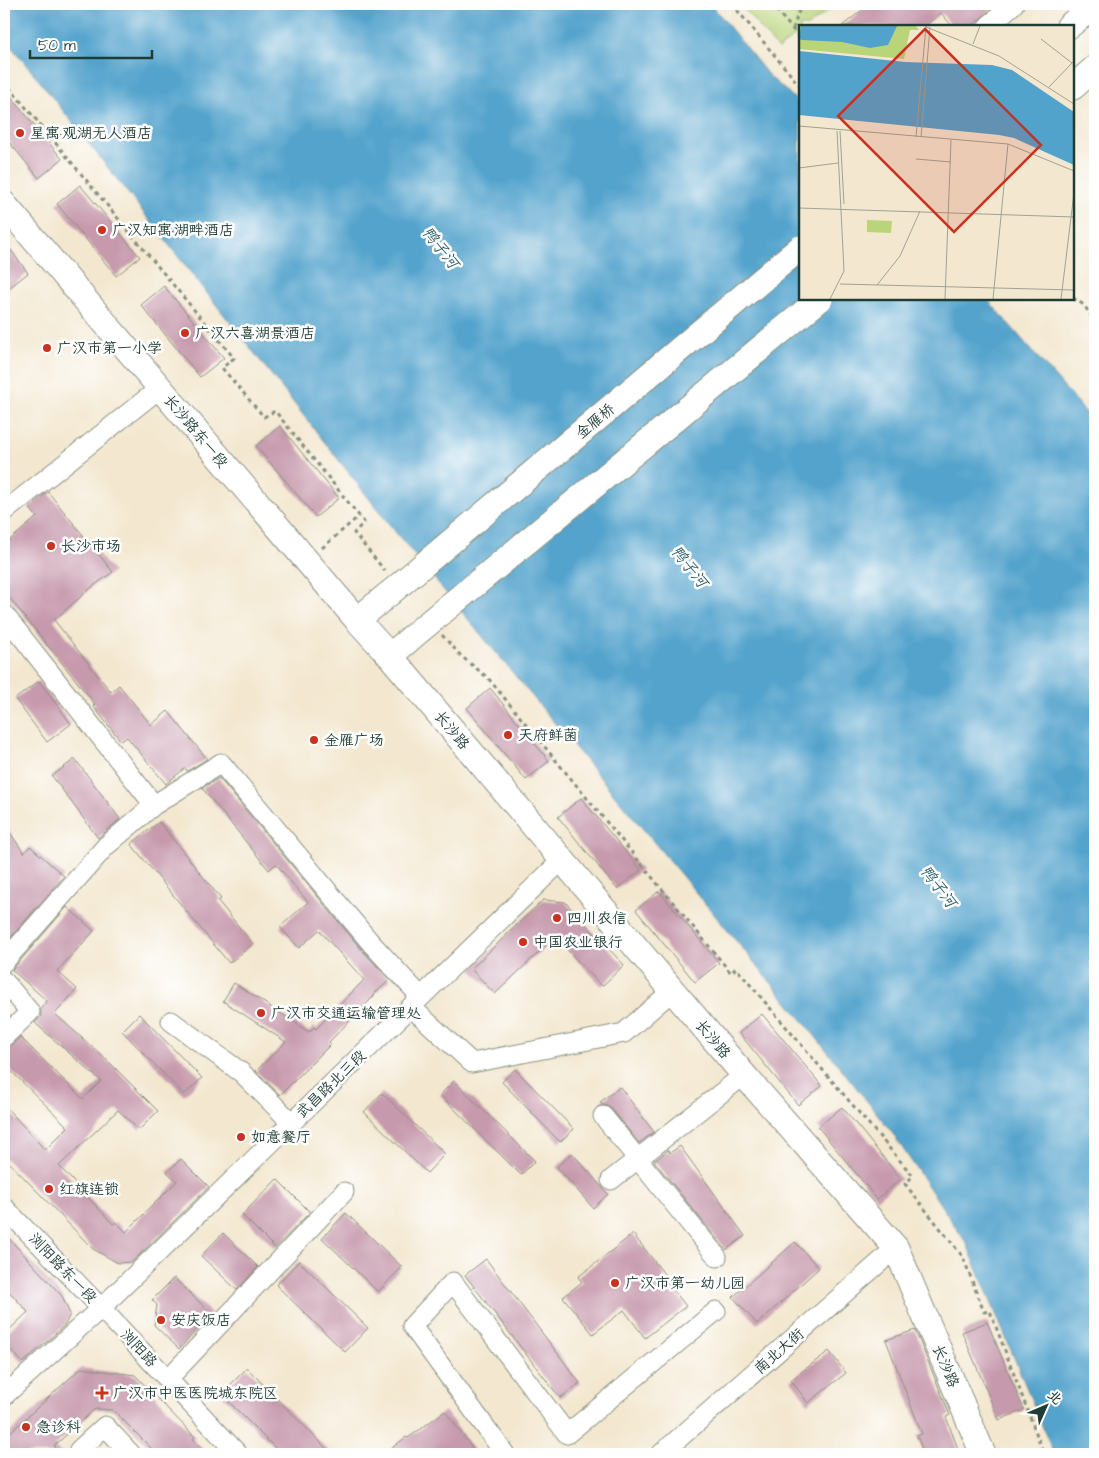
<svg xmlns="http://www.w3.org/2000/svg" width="1099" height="1458" font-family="'Architects Daughter','LXGW WenKai TC',sans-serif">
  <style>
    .green { fill: #bad479; stroke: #6c8856 }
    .water { fill: #52a3cc; stroke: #387080 }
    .building { fill: #c699ac }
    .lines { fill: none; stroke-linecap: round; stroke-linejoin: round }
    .minor-casing { stroke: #899282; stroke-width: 21 }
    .major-casing { stroke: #899282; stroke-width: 27 }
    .path { stroke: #899282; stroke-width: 3; stroke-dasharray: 4 4; stroke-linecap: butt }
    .minor { stroke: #fff; stroke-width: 19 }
    .major { stroke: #fff; stroke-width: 25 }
    .major-bridge-casing { stroke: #899282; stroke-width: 27; stroke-linecap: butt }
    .major-bridge { stroke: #fff; stroke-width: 25 }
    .poi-dot { fill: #c8321e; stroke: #fff; stroke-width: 2 }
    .labels { text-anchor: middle; stroke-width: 5; stroke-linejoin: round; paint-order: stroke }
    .poi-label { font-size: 15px; fill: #1f3d34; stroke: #fff; text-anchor: start }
    .street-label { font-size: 15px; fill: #1f3d34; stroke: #fff }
    .water-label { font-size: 16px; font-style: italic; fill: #316169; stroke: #fff }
    .inset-road { fill: none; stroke: #9ea391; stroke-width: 1 }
    .view { fill: #c8321e; fill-opacity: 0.15; stroke: #c8321e; stroke-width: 2.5 }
    .inset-edge { fill: none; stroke: #1f3d34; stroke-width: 2.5 }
  </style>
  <rect width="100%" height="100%" fill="#fff"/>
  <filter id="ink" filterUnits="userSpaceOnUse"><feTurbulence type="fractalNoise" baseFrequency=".02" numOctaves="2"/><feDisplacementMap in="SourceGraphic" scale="10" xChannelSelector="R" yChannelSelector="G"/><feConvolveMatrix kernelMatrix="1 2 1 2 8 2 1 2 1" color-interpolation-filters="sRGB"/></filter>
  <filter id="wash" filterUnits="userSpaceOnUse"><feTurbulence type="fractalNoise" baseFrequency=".0096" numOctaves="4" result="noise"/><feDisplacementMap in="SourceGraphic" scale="20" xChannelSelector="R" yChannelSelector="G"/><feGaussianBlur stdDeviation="1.12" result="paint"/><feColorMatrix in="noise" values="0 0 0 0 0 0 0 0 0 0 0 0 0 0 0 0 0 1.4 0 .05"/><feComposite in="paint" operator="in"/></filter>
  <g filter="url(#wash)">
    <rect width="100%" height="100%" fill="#f3e7cf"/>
    <path class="green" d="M740 4H837L808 26H800V32L778 49Z"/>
    <path class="water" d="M4 4H711L769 76 800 103V299H987L1095 423V1454H1054L967 1244 891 1131 803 1021 397 534 34 74 4 38Z"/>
    <g id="blocks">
      <path class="building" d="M870 4H997L972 26H952L941 13 925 26H842Z
        M4 88 62 159 39 178 4 136Z
        M80 185 140 257 116 276 57 204Z
        M4 241 28 273 4 292Z
        M164 286 224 358 200 377 141 305Z
        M280 426 339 498 316 517 256 446Z
        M48 492 113 572 92 587 54 620 111 692 119 685 151 725 168 711 207 759 187 771 185 768 166 784 127 737 121 741 93 706 95 704 4 591V545L37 517 29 507Z
        M39 681 71 724 47 742 15 699Z
        M490 688 549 761 526 780 467 708Z
        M75 759 120 819 98 838 52 776Z
        M219 778 362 950 390 980 374 994 375 995 329 1042 331 1044 280 1095 256 1071 286 1042 223 1001 234 983 309 1032 314 1027 316 1029 364 980 319 930 299 948 280 927 308 902 276 864 269 870 202 788Z
        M581 798 641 870 617 889 558 817Z
        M159 822 221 899 218 901 253 944 229 963 131 844Z
        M4 824 24 853 30 846 64 876 4 945Z
        M659 891 719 963 695 982 636 910Z
        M543 900 565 902 624 965 602 986 555 937 495 994 471 969Z
        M67 907 94 931 57 971 77 989 55 1014 110 1063 158 1111 139 1130 118 1110 59 1166 113 1224 116 1222 126 1232 177 1181 167 1172 181 1159 209 1187 132 1262 118 1263 93 1249 4 1157V1105L45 1150 68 1127 4 1064 5 1048 11 1045 20 1037 83 1099 101 1081 35 1023 41 1016V1009L47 1001 12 970Z
        M139 1014 202 1078 184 1095 122 1031Z
        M762 1014 822 1086 798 1105 739 1033Z
        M515 1069 574 1129 560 1142 502 1082Z
        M454 1081 535 1161 521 1175 440 1095Z
        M620 1087 654 1132 639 1143 612 1109 607 1106 602 1105 600 1102Z
        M382 1093 445 1154 427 1173 364 1112Z
        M842 1107 901 1179 877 1199 818 1127Z
        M680 1146 745 1236 726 1250 654 1161 668 1150 670 1153Z
        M572 1153 608 1194 593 1208 557 1167Z
        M277 1179 310 1212 275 1248 242 1215Z
        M346 1213 402 1267 378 1292 322 1238Z
        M4 1233 62 1296 70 1314 65 1325 23 1363 4 1342V1335L28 1312 4 1286Z
        M223 1233 258 1267 237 1290 201 1256Z
        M633 1234 665 1275 663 1277 686 1306 645 1338 624 1310 593 1334 563 1297 582 1282 578 1277Z
        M795 1242 819 1268 757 1324 733 1297Z
        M486 1259 580 1383 560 1398 465 1275Z
        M299 1261 368 1328 345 1352 276 1285Z
        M174 1278 212 1314 179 1349 154 1325 157 1305 152 1300Z
        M987 1322 1024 1410 999 1420 962 1332Z
        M915 1330 950 1415 946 1417 960 1454H924L917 1436 922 1434 886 1340Z
        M829 1351 846 1373 808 1403 791 1380Z
        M81 1368 135 1375 195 1437 193 1439 207 1454H157L113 1410 95 1409 54 1446 62 1454H4V1438Z
        M247 1368 332 1454H281L221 1394Z
        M445 1411 477 1454H384L406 1437 408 1438Z"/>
    </g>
  </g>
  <g filter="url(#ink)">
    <use href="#blocks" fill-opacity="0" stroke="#899282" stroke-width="1"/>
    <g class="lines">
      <defs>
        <path id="minor" d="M988 26 1014 4
          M4 512 160 388
          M4 614 154 805
          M4 962 106 846 154 805 221 763 371 943 421 997
          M4 981 30 1012 4 1037
          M411 1007 472 1063 624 1033 672 991
          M171 1021 242 1073 291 1122
          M603 1116 717 1257
          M611 1180 744 1075
          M4 1207 101 1308 238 1454
          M168 1379 344 1192
          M4 1396 101 1308 561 861
          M79 1450 105 1426 131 1454
          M505 1454 412 1326 453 1282 567 1434 716 1311
          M661 1454 896 1248"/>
        <path id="major" d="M1069 26 1095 5
          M1073 87 1095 68
          M4 204 357 620 390 656 744 1075 896 1248 983 1454
          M357 620 390 593
          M390 656 419 631"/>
      </defs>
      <use href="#minor" class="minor-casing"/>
      <use href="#major" class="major-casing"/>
      <path class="path" d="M732 4 800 86
        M771 4 800 38
        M793 29 801 4
        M4 81 234 358 222 368 264 417 275 411 364 522 354 533 385 571
        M1073 298 1084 305 1095 322
        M322 548 359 516
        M442 635 461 656 488 678 731 973 736 968 913 1176 905 1184 963 1257 984 1312 990 1311 1044 1454"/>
      <use href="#minor" class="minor"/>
      <use href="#major" class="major"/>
      <defs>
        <path id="major-bridge" d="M390 593 800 248
          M419 631 820 299"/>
      </defs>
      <use href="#major-bridge" class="major-bridge-casing"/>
      <use href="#major-bridge" class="major-bridge"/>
    </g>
  </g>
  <g class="poi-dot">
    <circle cx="20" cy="133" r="5"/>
    <circle cx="102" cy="230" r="5"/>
    <circle cx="185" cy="333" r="5"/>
    <circle cx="47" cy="348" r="5"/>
    <circle cx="51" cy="546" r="5"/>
    <circle cx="508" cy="735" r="5"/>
    <circle cx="314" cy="740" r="5"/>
    <circle cx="557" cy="918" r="5"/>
    <circle cx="523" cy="942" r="5"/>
    <circle cx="261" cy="1013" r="5"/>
    <circle cx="241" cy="1137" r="5"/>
    <circle cx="49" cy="1189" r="5"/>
    <circle cx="615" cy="1283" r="5"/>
    <circle cx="161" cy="1320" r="5"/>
    <path d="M99.5 1385.5h5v5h5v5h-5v5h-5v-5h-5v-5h5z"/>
    <circle cx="26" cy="1427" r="5"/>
  </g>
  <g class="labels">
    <g class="poi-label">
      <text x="30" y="138">星寓·观湖无人酒店</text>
      <text x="112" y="235">广汉知寓·湖畔酒店</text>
      <text x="195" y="338">广汉六喜湖景酒店</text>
      <text x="57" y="353">广汉市第一小学</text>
      <text x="61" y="551">长沙市场</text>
      <text x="518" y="740">天府鲜菌</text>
      <text x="324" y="745">金雁广场</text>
      <text x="567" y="923">四川农信</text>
      <text x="533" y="947">中国农业银行</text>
      <text x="271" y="1018">广汉市交通运输管理处</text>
      <text x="251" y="1142">如意餐厅</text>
      <text x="59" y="1194">红旗连锁</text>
      <text x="625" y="1288">广汉市第一幼儿园</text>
      <text x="171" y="1325">安庆饭店</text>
      <text x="113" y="1398">广汉市中医医院城东院区</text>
      <text x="36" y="1432">急诊科</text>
    </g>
    <g class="street-label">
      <text transform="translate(595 421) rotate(-40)" y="5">金雁桥</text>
      <text transform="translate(196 431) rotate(50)" y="5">长沙路东一段</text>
      <text transform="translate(452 730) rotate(50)" y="5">长沙路</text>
      <text transform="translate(713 1039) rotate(50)" y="5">长沙路</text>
      <text transform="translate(331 1084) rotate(-44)" y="5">武昌路北三段</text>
      <text transform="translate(63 1268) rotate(46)" y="5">浏阳路东一段</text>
      <text transform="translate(139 1348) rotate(47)" y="5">浏阳路</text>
      <text transform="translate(779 1351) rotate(-41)" y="5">南北大街</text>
      <text transform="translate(946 1366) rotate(67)" y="5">长沙路</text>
    </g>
    <g class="water-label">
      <text transform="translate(441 247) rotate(52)" y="6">鸭子河</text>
      <text transform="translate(690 566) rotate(52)" y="6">鸭子河</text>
      <text transform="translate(939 886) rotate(53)" y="6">鸭子河</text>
    </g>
  </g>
  <g transform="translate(799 25)">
    <rect width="275" height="275" fill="#f3e7cf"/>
    <path d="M0 1H117L120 5H111L105 34 0 24ZM68 195 93 196 92 208 68 207Z" fill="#bad479"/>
    <path d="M2 1H98L89 20 71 23 43 17 3 15 0 14ZM0 26 106 37 193 40 213 45 275 87V140L215 113 200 110 0 90Z" fill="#52a3cc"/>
    <path class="inset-road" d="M127 2 200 31 275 79M242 14 273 38M174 19 181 1M250 62 275 36M0 101 209 119 275 146M41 106 45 179M117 112 127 1M122 112 131 2M117 134 152 137M0 143 39 138M0 183 275 192M41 259 275 265M78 260 101 231 121 186M31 274 45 246 38 106M146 274 152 115M194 274 209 119M262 274 275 168"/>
    <path class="view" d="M126 4 242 120 155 207 39 91Z"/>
    <rect width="275" height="275" class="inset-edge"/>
  </g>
  <rect width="1099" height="1458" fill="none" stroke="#fff" stroke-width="20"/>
  <g transform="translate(1046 1406) rotate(45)" stroke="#ffffff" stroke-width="4" paint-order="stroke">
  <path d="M0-4L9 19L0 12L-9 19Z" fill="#1f3d34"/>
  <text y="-8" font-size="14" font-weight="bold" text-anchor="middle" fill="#1f3d34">北</text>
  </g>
  <path d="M30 50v8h122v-8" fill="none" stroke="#1f3d34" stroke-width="2.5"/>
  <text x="38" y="50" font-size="15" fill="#1f3d34" stroke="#ffffff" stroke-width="4" paint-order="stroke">50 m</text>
</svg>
